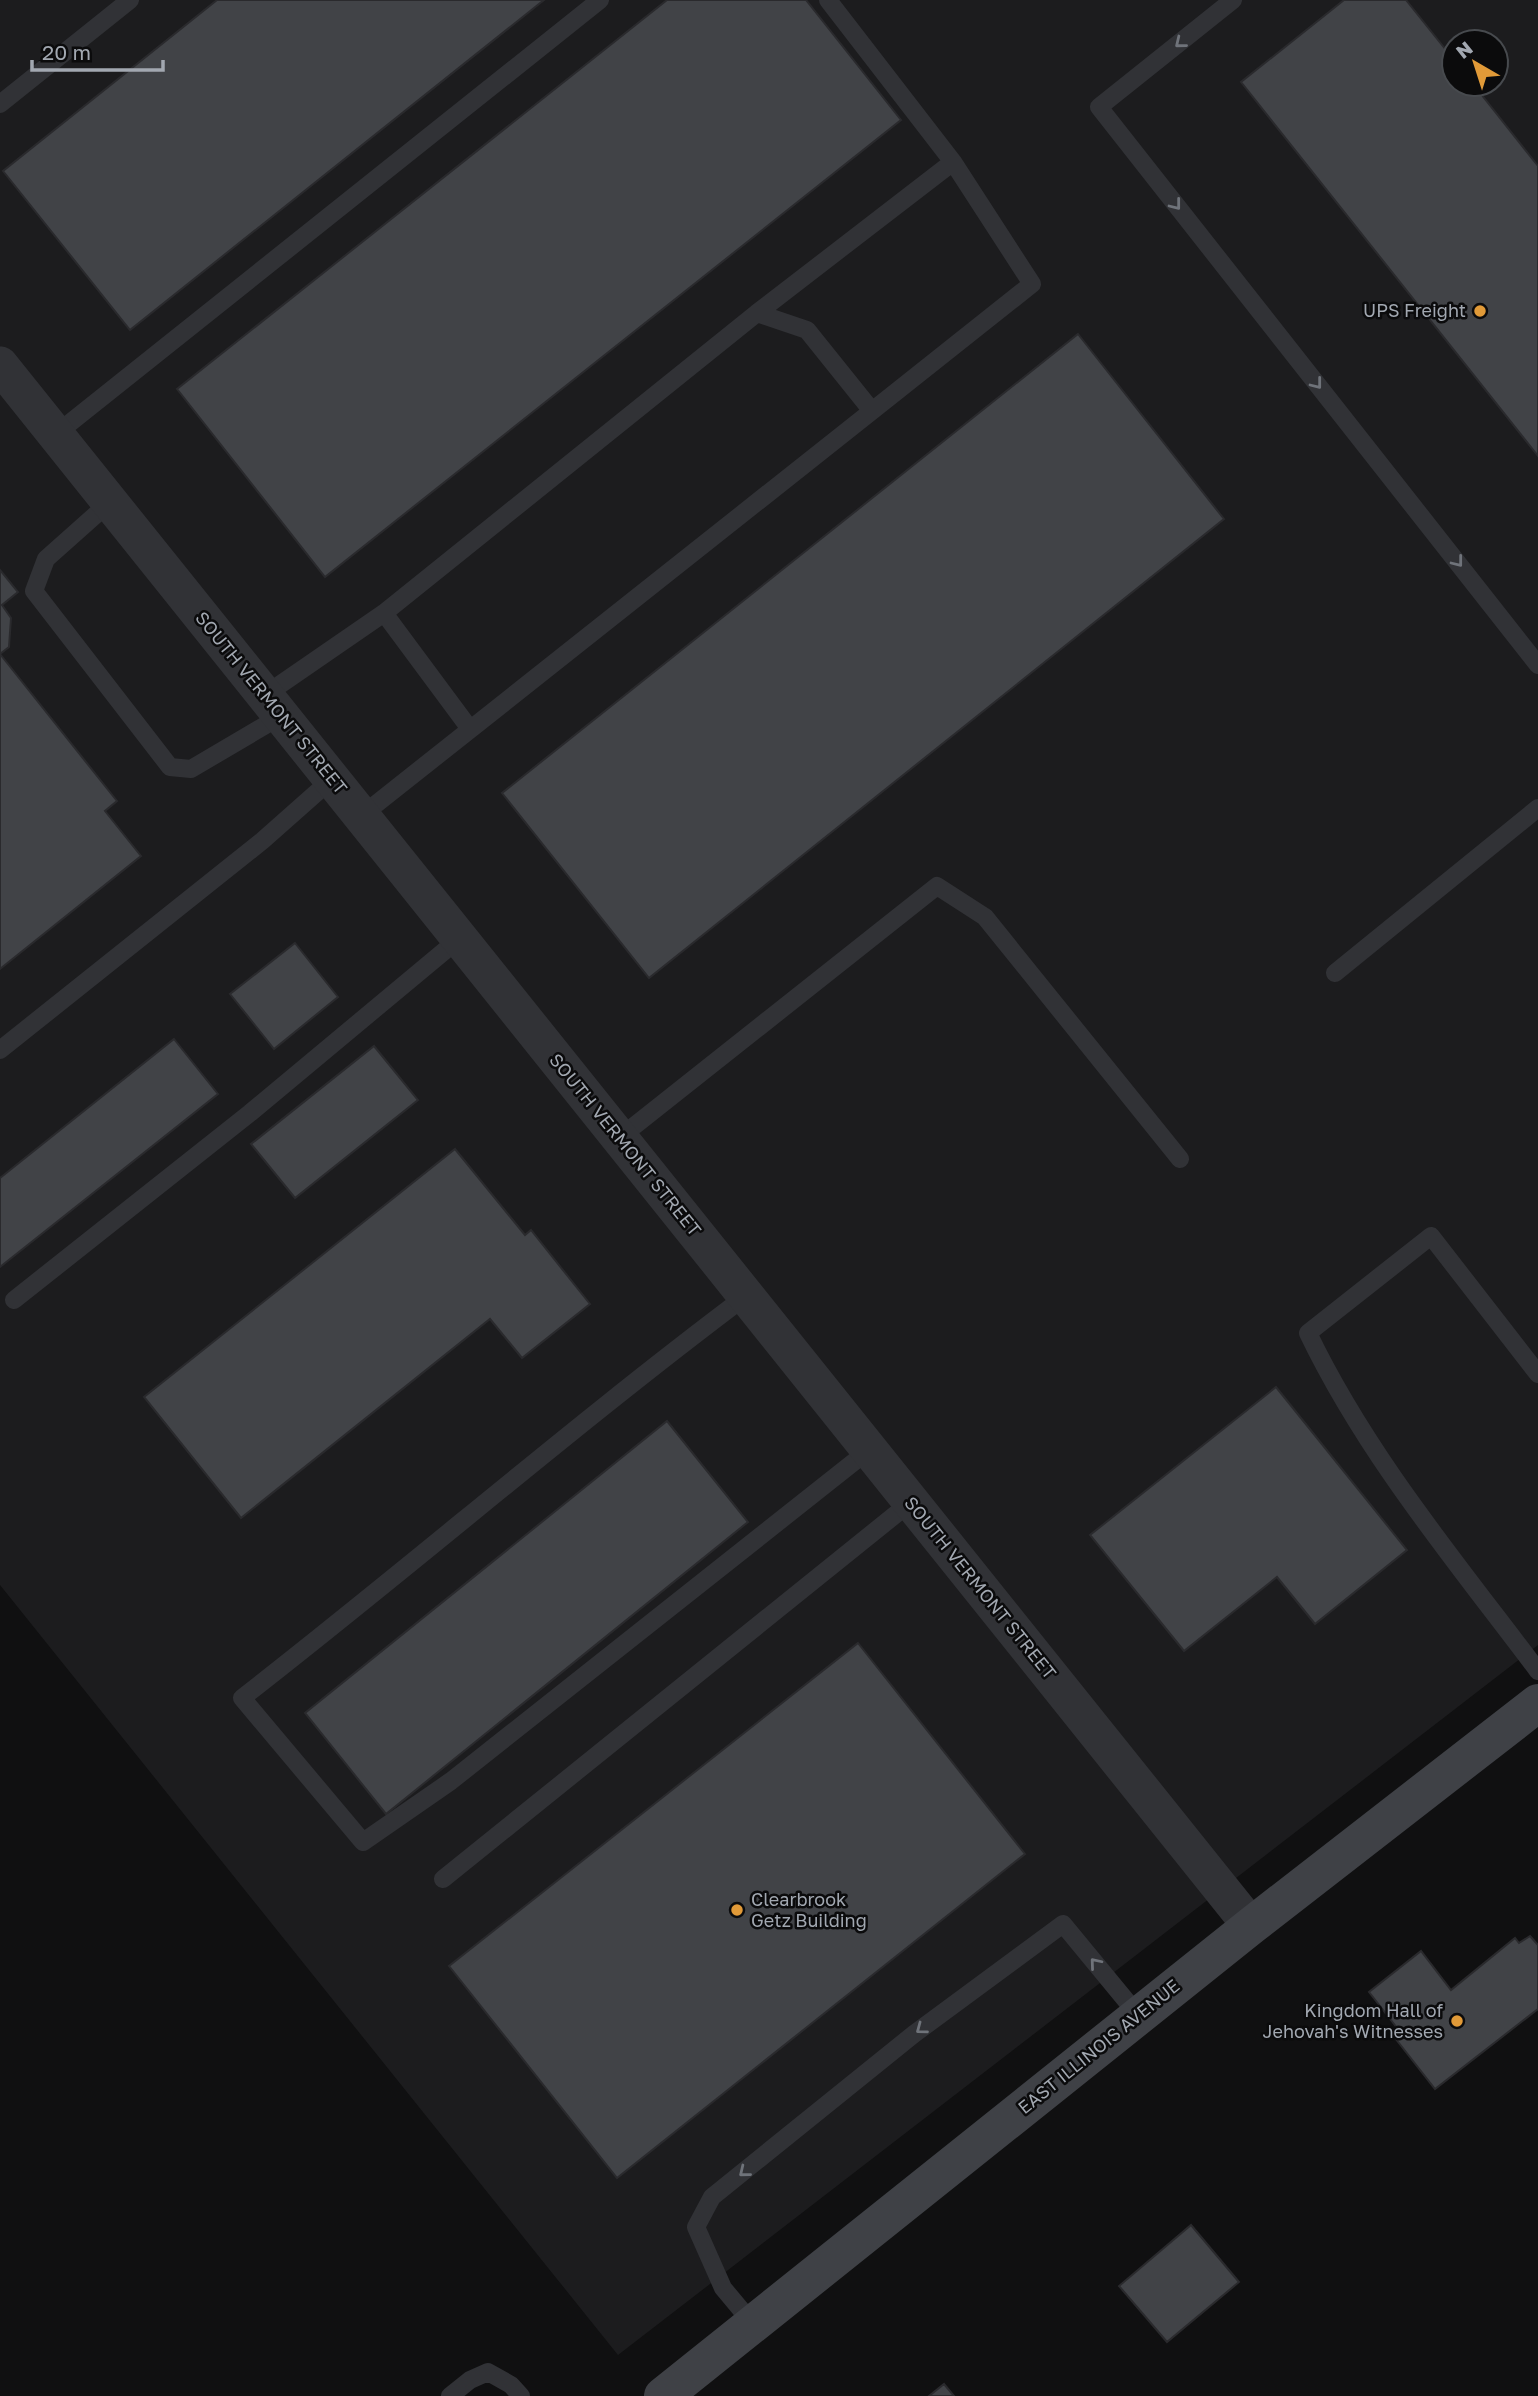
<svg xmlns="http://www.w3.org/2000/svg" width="1538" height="2396" font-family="'Golos Text',sans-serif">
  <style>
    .built { fill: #1c1c1e; fill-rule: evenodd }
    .building { fill: #414347; stroke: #2a2a2d; stroke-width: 2 }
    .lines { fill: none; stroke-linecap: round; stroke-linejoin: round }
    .lane { stroke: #313236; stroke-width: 18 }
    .street { stroke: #313236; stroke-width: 37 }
    .secondary { stroke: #3f4146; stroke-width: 38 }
    .oneway { stroke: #6f737a }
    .poi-dot { fill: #e19a38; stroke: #0b0b0c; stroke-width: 2.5 }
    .labels { text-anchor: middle; stroke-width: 5; stroke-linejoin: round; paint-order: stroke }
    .poi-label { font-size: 18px; fill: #a2a8b1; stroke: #0b0b0c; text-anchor: end }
    .street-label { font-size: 18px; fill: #a2a8b1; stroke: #0b0b0c }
  </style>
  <rect width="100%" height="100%" fill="#101011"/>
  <path class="built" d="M0 0H1538V1645L618 2355 0 1585ZM1454 42H1496V84H1454Z"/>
  <path class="building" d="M217 0H544L130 330 3 171Z
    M667 0H806L901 120 325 577 177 389Z
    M1344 0H1406L1454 60V84H1473L1538 166V456L1241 82Z
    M1078 334 1224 519 649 978 502 793Z
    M0 570 18 592 2 605 11 618 9 647 0 654Z
    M0 654 117 801 105 811 141 856 0 969Z
    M295 943 338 997 274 1049 230 994Z
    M174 1039 218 1094 0 1267V1178Z
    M374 1046 418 1100 295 1198 251 1144Z
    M455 1149 525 1235 531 1230 590 1304 522 1358 490 1319 241 1518 144 1397Z
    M1276 1387 1407 1550 1315 1624 1277 1577 1184 1651 1090 1535Z
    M667 1421 748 1522 386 1814 305 1713Z
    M858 1643 1025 1854 617 2178 449 1966Z
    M1530 1936 1538 1945V2009L1435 2089 1395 2038 1401 2033 1369 1992 1421 1951 1451 1990 1515 1938 1519 1943Z
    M1191 2225 1239 2282 1167 2342 1119 2286Z
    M944 2384 954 2396H929Z"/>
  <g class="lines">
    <path class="lane" d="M828 0 953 162
      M1233 0 1099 107 1538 665
      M0 104 130 0
      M757 313 953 162 1032 284 872 411
      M56 434 600 0
      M110 502 46 559 34 591 170 767 191 769 281 716
      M384 613 470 729
      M265 695 384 613 757 313 807 330 872 411 361 816
      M1335 973 1538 808
      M0 1050 262 841 332 779
      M619 1138 937 886 985 917 1180 1159
      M746 1296C574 1425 412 1566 242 1698L363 1842 451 1781 869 1450
      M14 1300 250 1113 460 938
      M1538 1374 1431 1236 1308 1333C1367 1456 1457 1563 1538 1671
      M443 1879 911 1502
      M753 2324 723 2288 696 2227 712 2197 914 2034 1063 1924 1138 2015
      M450 2396 470 2380 488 2372 511 2385 521 2396"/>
    <path class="street" d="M0 365 1251 1926"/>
    <path class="secondary" d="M663 2396 1251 1926 1538 1703"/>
  </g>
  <defs><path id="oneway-chevron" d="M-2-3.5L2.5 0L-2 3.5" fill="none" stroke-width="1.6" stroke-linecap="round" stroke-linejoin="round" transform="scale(1.75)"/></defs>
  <g class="oneway">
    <use href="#oneway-chevron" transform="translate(1180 43) rotate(141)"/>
    <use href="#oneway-chevron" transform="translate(1176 205) rotate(52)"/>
    <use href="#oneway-chevron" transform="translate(1317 384) rotate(52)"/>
    <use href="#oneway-chevron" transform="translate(1458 562) rotate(52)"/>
    <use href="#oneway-chevron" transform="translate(1095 1963) rotate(-130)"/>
    <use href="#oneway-chevron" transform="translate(921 2029) rotate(143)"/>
    <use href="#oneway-chevron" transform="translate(744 2172) rotate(141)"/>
  </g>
  <g class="poi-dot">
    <circle cx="1480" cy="311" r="7"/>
    <circle cx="737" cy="1910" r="7"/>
    <circle cx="1457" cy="2021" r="7"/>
  </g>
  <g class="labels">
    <g class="poi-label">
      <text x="1466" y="317">UPS Freight</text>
      <text x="751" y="1906" text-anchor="start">Clearbrook<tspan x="751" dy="21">Getz Building</tspan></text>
      <text x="1443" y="2017">Kingdom Hall of<tspan x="1443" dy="21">Jehovah's Witnesses</tspan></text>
    </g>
    <g class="street-label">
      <text transform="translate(271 703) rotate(51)" y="6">SOUTH VERMONT STREET</text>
      <text transform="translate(625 1145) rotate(51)" y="6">SOUTH VERMONT STREET</text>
      <text transform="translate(980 1588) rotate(51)" y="6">SOUTH VERMONT STREET</text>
      <text transform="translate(1099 2047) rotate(-39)" y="6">EAST ILLINOIS AVENUE</text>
    </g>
  </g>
  <g transform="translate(1475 63) rotate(321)"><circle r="33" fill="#0b0b0c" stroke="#474a4e" stroke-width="2"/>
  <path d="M0-5L12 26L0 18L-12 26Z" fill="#e19a38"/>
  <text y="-10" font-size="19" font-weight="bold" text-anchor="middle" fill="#a2a8b1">N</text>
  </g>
  <path d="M32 60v10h131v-10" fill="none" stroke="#a2a8b1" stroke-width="3.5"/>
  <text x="42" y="60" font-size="21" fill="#a2a8b1" stroke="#0b0b0c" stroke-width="5" paint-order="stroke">20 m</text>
</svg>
